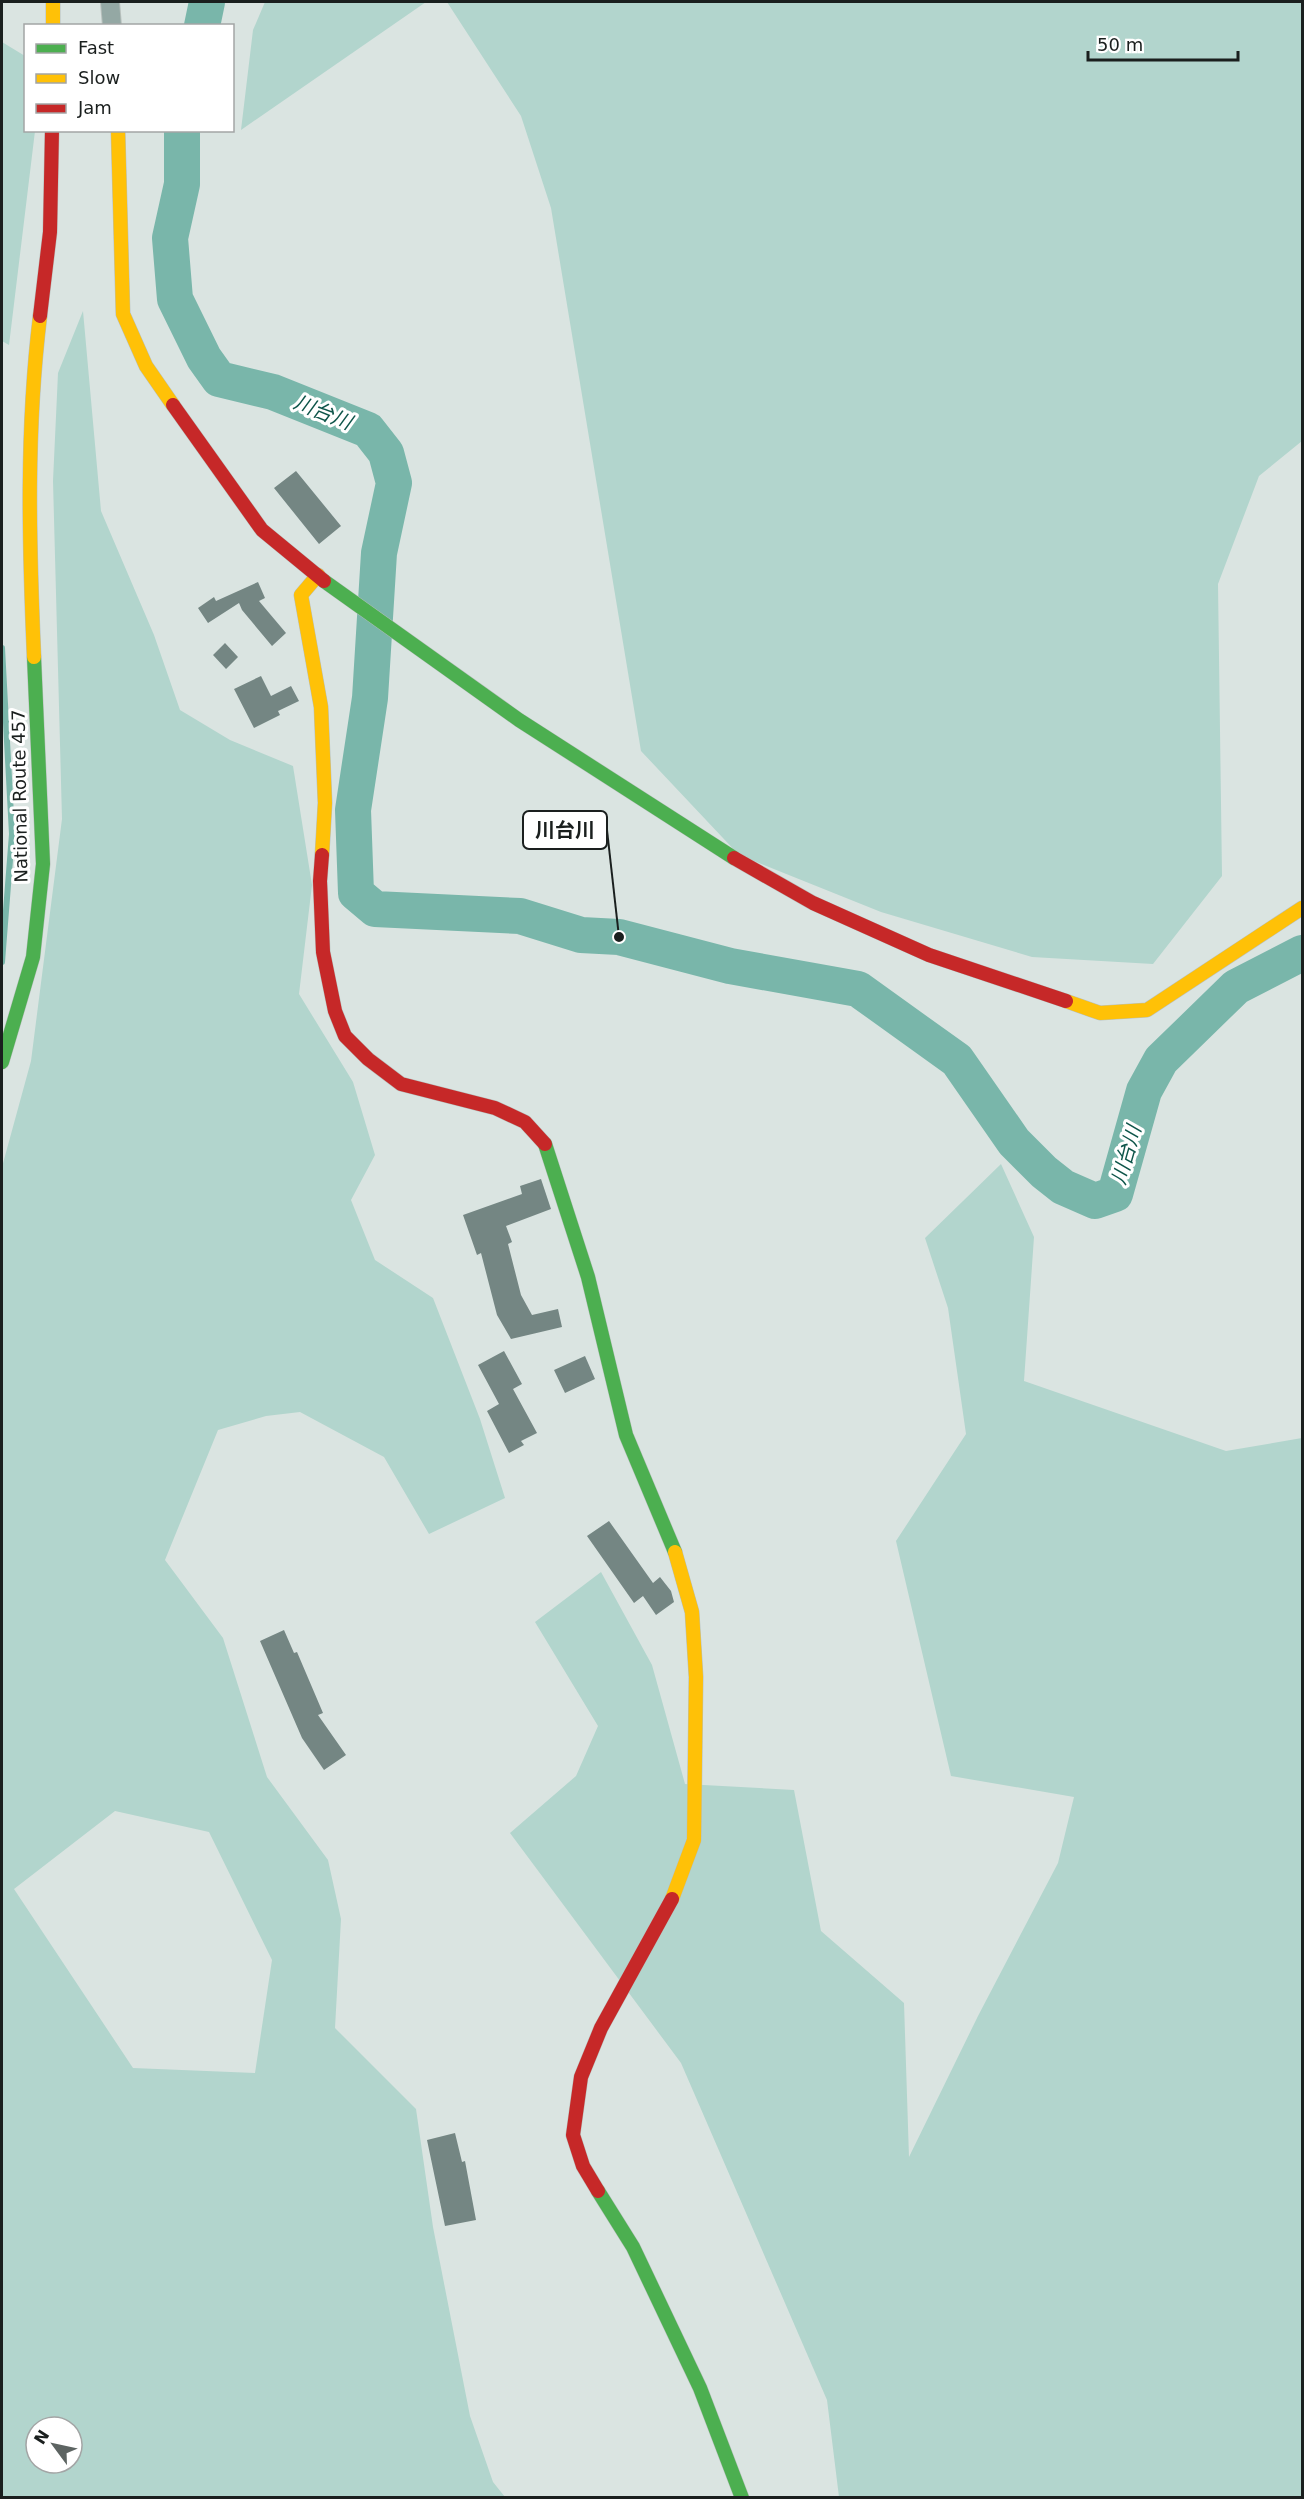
<svg xmlns="http://www.w3.org/2000/svg" width="1304" height="2499" font-family="'DejaVu Sans','Noto Sans JP',sans-serif">
  <style>
    .green { fill: #b2d5cd; fill-rule: evenodd }
    .lines { fill: none; stroke-linecap: round; stroke-linejoin: round }
    .stream { stroke: #79b6aa; stroke-width: 6 }
    .river { stroke: #79b6aa; stroke-width: 36 }
    .building { fill: #748683 }
    .street-casing { stroke: #b8c0bd; stroke-width: 20 }
    .fast-casing { stroke: #b8c0bd; stroke-width: 15 }
    .slow-casing { stroke: #b8c0bd; stroke-width: 15 }
    .jam-casing { stroke: #b8c0bd; stroke-width: 15 }
    .street { stroke: #94a8a4; stroke-width: 18 }
    .fast { stroke: #4caf50; stroke-width: 14 }
    .slow { stroke: #ffc107; stroke-width: 14 }
    .jam { stroke: #c62828; stroke-width: 14 }
    .labels { text-anchor: middle; stroke-width: 6; stroke-linejoin: round; paint-order: stroke }
    .street-label { font-size: 18px; fill: #1a1f1e; stroke: #fff }
    .water-label { font-size: 20px; font-style: italic; fill: #0e554a; stroke: #fff }
    .leader { fill: none; stroke: #1a1f1e; stroke-width: 2 }
    .callout-dot { fill: #1a1f1e; stroke: #fff; stroke-width: 2 }
    .callout { fill: #fff; stroke: #1a1f1e; stroke-width: 2 }
    .callout-label { font-size: 20px; text-anchor: middle; font-weight: bold; fill: #1a1f1e }
  </style>
  <rect width="100%" height="100%" fill="#dae4e1"/>
  <path class="green" d="M265 2H426L241 130 253 30Z
    M447 2H1302V441L1259 476 1218 584 1222 876 1153 964 1032 957 881 912 739 855 641 751 551 208 521 116Z
    M2 42 25 56 26 130 35 131 9 345 2 341Z
    M83 311 101 511 154 635 180 710 230 740 293 766 312 885 299 994 353 1082 375 1155 351 1200 375 1260 433 1298 480 1419 505 1498 429 1534 384 1457 300 1412 266 1416 218 1430 165 1560 223 1638 267 1777 328 1860 341 1919 335 2028 416 2109 433 2227 470 2416 493 2482 505 2497 2 2498V1167L31 1061 62 819 53 481 58 373ZM115 1811 209 1832 272 1960 255 2073 133 2068 14 1889ZM36 2427H72V2463H36Z
    M1001 1164 1034 1237 1024 1381 1226 1451 1302 1438V2497H839L827 2400 681 2063 510 1833 576 1776 598 1726 535 1622 601 1572 652 1665 685 1784 794 1790 821 1931 904 2003 909 2157 978 2016 1058 1863 1074 1797 951 1776 896 1541 966 1434 948 1308 925 1238Z"/>
  <g class="lines">
    <path class="stream" d="M2 648 12 834 2 962"/>
    <path class="river" d="M202 26 207 2
      M182 130V184L170 238 175 299 204 358 219 379 273 392 368 430 386 453 394 483 379 553 370 698 353 810 356 893 375 909 520 916 581 935 619 937 730 966 858 989 957 1060 1014 1142 1044 1172 1063 1187 1095 1201 1115 1194 1144 1091 1161 1060 1236 987 1302 953"/>
  </g>
  <path class="building" d="M296 471 341 526 319 544 274 488Z
    M258 582 265 598 259 601 286 633 272 646 242 610 239 603 208 623 198 608 214 597 216 601Z
    M225 643 238 657 226 669 213 655Z
    M261 676 271 696 291 686 299 701 278 711 280 715 254 728 234 689Z
    M541 1179 551 1209 506 1226 512 1242 508 1244 521 1295 532 1315 558 1309 562 1327 511 1339 497 1315 481 1253 477 1255 463 1215 522 1194 520 1186Z
    M504 1351 522 1384 513 1389 537 1433 521 1441 524 1445 509 1453 487 1411 499 1404 478 1365Z
    M585 1356 595 1379 565 1393 554 1370Z
    M609 1521 653 1583 660 1577 671 1591 674 1602 656 1615 643 1596 634 1603 587 1536Z
    M284 1630 294 1653 297 1652 323 1713 318 1715 346 1755 324 1770 302 1738 260 1641Z
    M455 2133 462 2162 465 2161 476 2220 445 2226 427 2140Z"/>
  <g class="lines">
    <defs>
      <path id="street" d="M110 2 112 26"/>
      <path id="fast" d="M324 581 519 720 734 858
        M2 1062 33 957 43 864 34 657
        M545 1144 588 1277 626 1435 675 1552
        M598 2191 633 2247 700 2388 742 2498"/>
      <path id="slow" d="M53 2V26
        M118 130 123 314 146 366 173 405
        M318 575 301 595 321 707 325 803 322 855
        M34 657C29 542 26 431 40 316
        M1066 1001 1100 1013 1147 1010 1302 908
        M672 1899 694 1840 696 1677 692 1612 675 1552"/>
      <path id="jam" d="M40 316 50 232 52 130
        M173 405 262 530 324 581
        M322 855 320 881 323 952 335 1011 345 1036 368 1059 401 1084 495 1108 525 1122 545 1144
        M734 858 813 903 929 955 1066 1001
        M598 2191 583 2166 573 2135 581 2077 601 2028 672 1899"/>
    </defs>
    <use href="#street" class="street-casing"/>
    <use href="#fast" class="fast-casing"/>
    <use href="#slow" class="slow-casing"/>
    <use href="#jam" class="jam-casing"/>
    <use href="#street" class="street"/>
    <use href="#fast" class="fast"/>
    <use href="#slow" class="slow"/>
    <use href="#jam" class="jam"/>
  </g>
  <g class="labels">
    <g class="street-label">
      <text transform="translate(20 796) rotate(-91)" y="6">National Route 457</text>
    </g>
    <g class="water-label">
      <text transform="translate(323 412) rotate(22)" y="7">川台川</text>
      <text transform="translate(1126 1155) rotate(-74)" y="7">川台川</text>
    </g>
  </g>
  <path class="leader" d="M619 937L607 830"/>
  <circle class="callout-dot" cx="619" cy="937" r="6"/>
  <rect class="callout" x="523" y="811" width="84" height="38" rx="6"/>
  <g class="callout-label">
    <text x="565" y="837">川台川</text>
  </g>
  <rect width="1304" height="2499" fill="none" stroke="#1a1f1e" stroke-width="6"/>
  <rect x="24" y="24" width="210" height="108" fill="#ffffff" stroke="#a3a5a5" stroke-width="1.5"/>
  <rect x="36" y="44" width="30" height="9" fill="#4caf50" stroke="#a3a5a5" stroke-width="1.5"/>
  <text x="78" y="54" font-size="18" fill="#1a1f1e">Fast</text>
  <rect x="36" y="74" width="30" height="9" fill="#ffc107" stroke="#a3a5a5" stroke-width="1.5"/>
  <text x="78" y="84" font-size="18" fill="#1a1f1e">Slow</text>
  <rect x="36" y="104" width="30" height="9" fill="#c62828" stroke="#a3a5a5" stroke-width="1.5"/>
  <text x="78" y="114" font-size="18" fill="#1a1f1e">Jam</text>
  <g transform="translate(54 2445) rotate(303)"><circle r="28" fill="#ffffff" stroke="#a3a5a5" stroke-width="1.5"/>
  <path d="M0-4.5L10 22L0 15L-10 22Z" fill="#5d6462"/>
  <text y="-9" font-size="16" font-weight="bold" text-anchor="middle" fill="#1a1f1e">N</text>
  </g>
  <path d="M1088 51v9h150v-9" fill="none" stroke="#1a1f1e" stroke-width="3"/>
  <text x="1097" y="51" font-size="18" fill="#1a1f1e" stroke="#ffffff" stroke-width="4.5" paint-order="stroke">50 m</text>
</svg>
